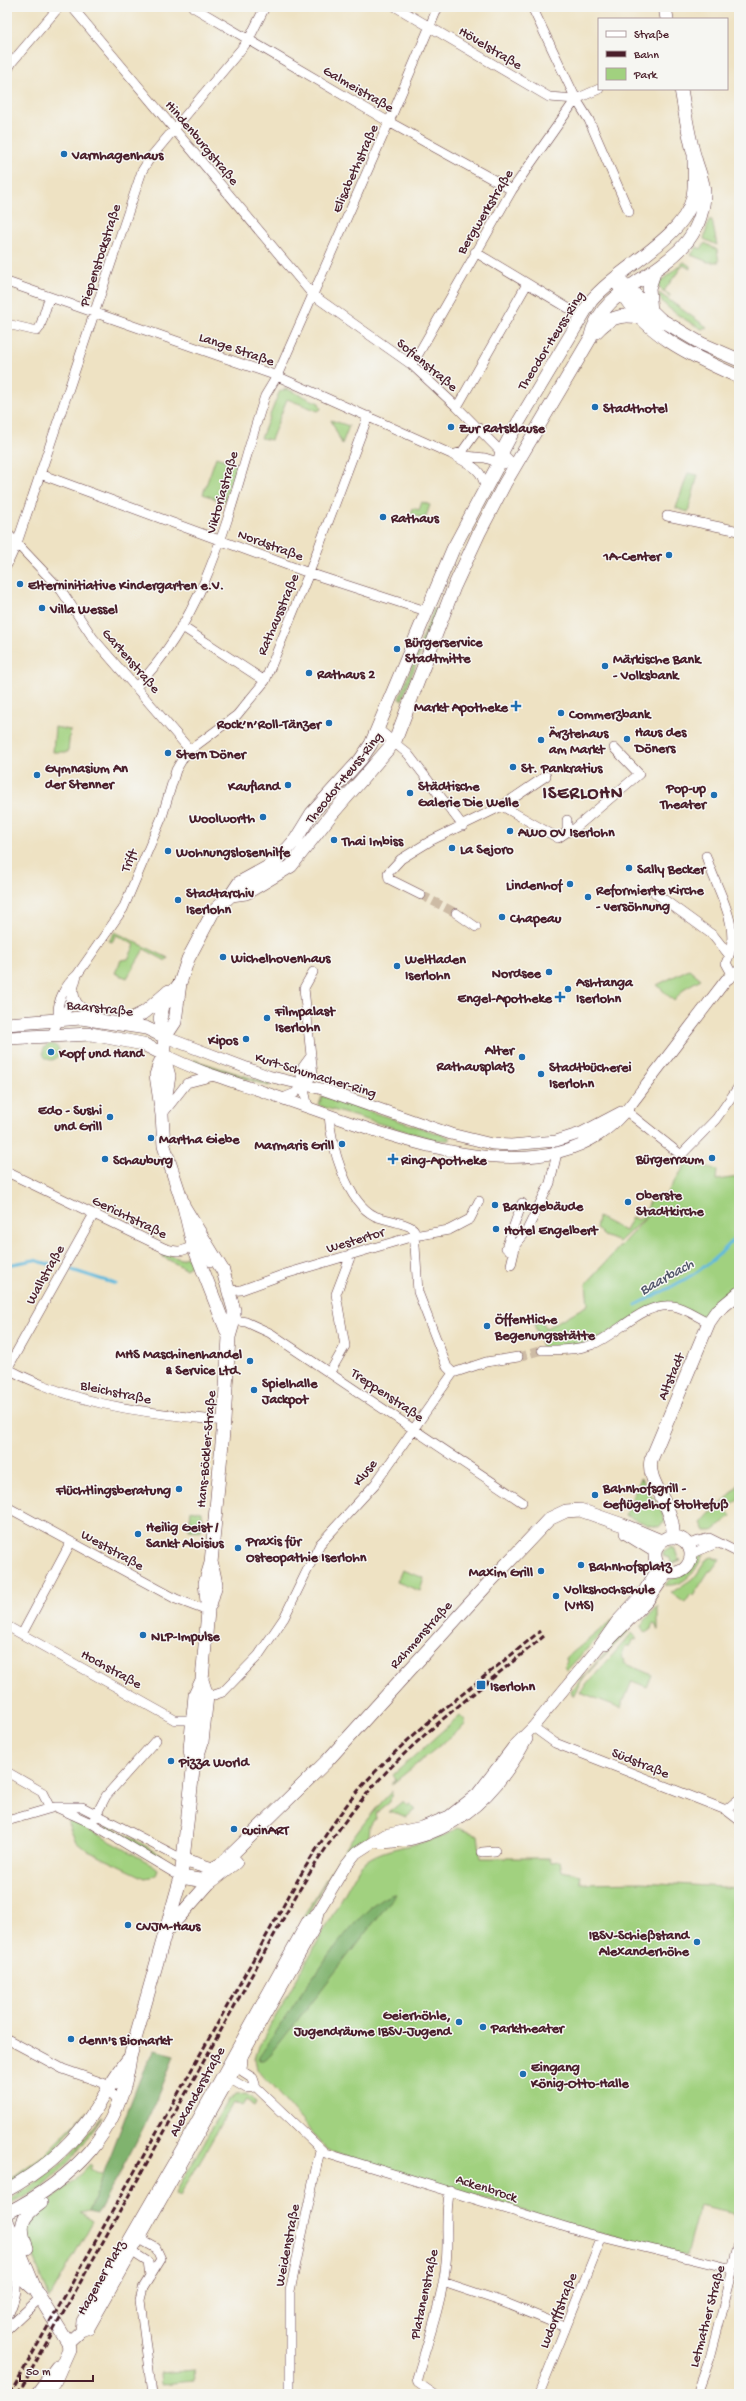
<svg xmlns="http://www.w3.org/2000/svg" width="746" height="2401" font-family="'Gochi Hand',sans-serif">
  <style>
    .green { fill: #a1d17f; stroke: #767855 }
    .forest { fill: #80b36e; stroke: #65694c }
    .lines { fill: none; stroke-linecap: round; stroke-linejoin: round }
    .stream { stroke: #5fb9dd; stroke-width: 3 }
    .minor-tunnel { stroke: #cdbba5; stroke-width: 9; stroke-dasharray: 9 4.5; stroke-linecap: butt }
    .minor-casing { stroke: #633c42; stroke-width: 10 }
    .tertiary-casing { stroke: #633c42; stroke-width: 12 }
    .secondary-casing { stroke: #633c42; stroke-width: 14 }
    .minor { stroke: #fff; stroke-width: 9 }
    .tertiary { stroke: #fff; stroke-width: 11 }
    .secondary { stroke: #fff; stroke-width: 13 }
    .rail { stroke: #4a1f2b; stroke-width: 3; stroke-dasharray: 6 3; stroke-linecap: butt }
    .poi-dot { fill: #1f6fb2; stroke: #f6f6f2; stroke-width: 1.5 }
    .labels { text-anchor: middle; stroke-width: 3; stroke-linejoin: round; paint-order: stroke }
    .street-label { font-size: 14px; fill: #4a1f2b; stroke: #f6f6f2 }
    .poi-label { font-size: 14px; font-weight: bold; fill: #4a1f2b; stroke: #f6f6f2; text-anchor: start }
    .water-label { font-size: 15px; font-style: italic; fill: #515569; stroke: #f6f6f2 }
    .district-label { font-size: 18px; font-weight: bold; letter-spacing: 1px; fill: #4a1f2b; stroke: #f6f6f2 }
  </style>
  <rect width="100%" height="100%" fill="#f6f6f2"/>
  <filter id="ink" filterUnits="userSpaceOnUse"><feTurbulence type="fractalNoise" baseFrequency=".025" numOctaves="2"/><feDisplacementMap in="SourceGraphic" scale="8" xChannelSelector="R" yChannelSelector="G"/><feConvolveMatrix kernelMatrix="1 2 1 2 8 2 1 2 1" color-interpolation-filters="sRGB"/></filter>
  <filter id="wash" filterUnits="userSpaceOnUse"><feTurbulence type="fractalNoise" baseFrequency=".012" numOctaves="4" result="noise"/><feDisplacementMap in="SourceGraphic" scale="16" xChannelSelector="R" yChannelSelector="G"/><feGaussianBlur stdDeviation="0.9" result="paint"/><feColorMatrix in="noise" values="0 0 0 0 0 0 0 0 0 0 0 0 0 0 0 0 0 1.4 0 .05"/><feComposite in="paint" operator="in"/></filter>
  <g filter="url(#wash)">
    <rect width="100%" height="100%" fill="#eee2c3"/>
    <path class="green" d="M709 220H712L717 245 704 239Z
      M705 243 717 250 719 262H708L691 255 697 247 701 249Z
      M684 262 690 266V269L683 265 664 291 670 295 669 297 658 286 661 281Z
      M659 293 707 327 702 329C691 323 657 305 659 293Z
      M287 389 319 403 321 409 318 411 287 399 271 440 261 438 278 395 280 391Z
      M331 420 349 426 342 444Z
      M216 457 237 464 224 502 203 494Z
      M688 473 698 475 688 512 676 508Z
      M422 502 430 505 425 519 411 514 413 508 419 510Z
      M434 609 437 610 402 700 399 699Z
      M55 727 70 730 68 752H53Z
      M115 932 168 958 166 961 144 949 127 978 115 973 121 960 128 959 135 945 116 935 112 942 109 941Z
      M689 969 701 979 685 988 674 1001 657 985Z
      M43 1052a8 8 0 1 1 16 0a8 8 0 1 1-16 0Z
      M194 1060 270 1084 269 1086 216 1069 193 1066Z
      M322 1096 449 1137V1140H436L326 1108 319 1105Z
      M698 1163 717 1170 716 1180 739 1177V1288L707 1319 661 1303 591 1343 543 1349 534 1324 542 1321 546 1328 588 1305 586 1284 650 1213 619 1242 604 1236 596 1228 598 1217 625 1231 632 1217 638 1220 643 1215 645 1209 647 1210 650 1199 656 1195 663 1199 686 1164Z
      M164 1254 181 1259 186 1257 191 1259 192 1265 186 1269 163 1257Z
      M641 1478 663 1514 665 1521 659 1527 648 1525 625 1515Z
      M739 1484V1499L726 1510 731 1516 713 1531H705L701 1523 711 1512 714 1513Z
      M191 1510 202 1512 201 1531 189 1530Z
      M670 1547 675 1549 678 1559 681 1560 671 1564 670 1558 663 1556 664 1551Z
      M703 1554C697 1571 684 1587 665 1585 671 1576 680 1577 688 1569 694 1564 696 1556 703 1554Z
      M712 1557 720 1559 711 1571H709L693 1596 691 1594 685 1603 671 1593 695 1577 707 1559Z
      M402 1570 424 1578 420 1591 397 1582Z
      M658 1606V1631L655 1624 652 1625 651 1630 646 1633 641 1625Z
      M623 1611 567 1670 564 1667 567 1664 566 1658Z
      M625 1630 629 1631C610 1651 585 1671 573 1696L571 1691Z
      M632 1633 637 1638 632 1641 630 1646H625L621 1658 625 1660 624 1663 652 1675 647 1687 632 1681 621 1708 580 1692Z
      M460 1715 465 1720V1725L391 1785 396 1779 393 1775Z
      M392 1791 390 1802 375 1814 376 1817 370 1826 369 1837C335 1854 322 1889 305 1921L303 1918C331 1870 353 1832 392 1791Z
      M403 1801 407 1806 410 1804 416 1810 406 1817 397 1813H388Z
      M70 1819 153 1865 158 1869 156 1876 145 1878 88 1851 75 1840 68 1824Z
      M104 1822 161 1855 160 1858 108 1829Z
      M457 1828 478 1835 481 1858H550L551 1862 560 1861 562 1871 580 1875 581 1883 642 1882 739 1888V2214L699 2205 686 2256 587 2230 328 2151 257 2069 255 2059 259 2046 360 1866C386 1841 427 1850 457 1828Z
      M246 2094 257 2102 255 2106 246 2100 242 2106 234 2102 180 2196 175 2194 228 2100 236 2095Z
      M88 2110 49 2156 7 2184V2181L44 2155Z
      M102 2117C88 2139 61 2175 40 2189 29 2195 18 2200 7 2206V2201L40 2181 64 2162Z
      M90 2164 92 2166 90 2169 103 2175 89 2211 81 2213 93 2221 50 2298 27 2243 28 2218 74 2181Z
      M194 2370 195 2381 161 2384 160 2373Z"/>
    <path class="forest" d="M396 1894 271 2054 263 2060H259L260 2056C283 2023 359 1896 396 1894Z
      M155 2050 174 2055C155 2111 126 2161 98 2213L89 2211 143 2071Z"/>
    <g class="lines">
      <path class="stream" d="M7 1265 34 1260 52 1265
        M72 1270 116 1284
        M636 1305C677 1284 710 1270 739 1233"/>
    </g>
  </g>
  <g filter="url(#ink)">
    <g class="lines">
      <path class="minor-tunnel" d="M421 895 456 913
        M518 1357 542 1350"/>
      <defs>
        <path id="minor" d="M72 7 313 295 412 365 457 407 515 466
          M193 7 389 122 512 190
          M396 7 549 97 576 99
          M532 7 576 99 589 120 629 212
          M7 71 12 62 59 7
          M475 252 568 308
          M7 282 277 376 451 454C468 464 482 467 485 487
          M7 324 37 331 40 327 49 298
          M412 365 512 190 576 99 599 89
          M739 384V393
          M457 407 527 284
          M455 454 462 452 479 428
          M456 455 485 458 504 464
          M40 474 309 573 426 611
          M667 516 739 531
          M7 533 61 590 93 638 190 750
          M7 565 17 543 142 171 150 158 248 41 265 7
          M181 626 265 681
          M136 687C213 609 232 496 265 396L277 376 389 122 438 7
          M378 729 408 754 463 826
          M502 806 558 838 567 832V820
          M567 832 573 830 639 774 614 748
          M706 856C716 890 744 927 726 963L732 974
          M655 893 714 936 729 955
          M421 895 389 879 388 873 401 859 432 840 502 806 546 776
          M456 913 476 927
          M74 993C75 1008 89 1012 100 1018
          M59 1019C55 1003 65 985 77 975L123 909 162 817 176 770 183 758 190 750 237 715 265 681 309 573 368 416
          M52 1035 59 1019 68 1008 77 975
          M283 1098 295 1093 313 1075 304 988 313 972
          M310 1108 307 1103 300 1071 311 1056
          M625 1110 681 1155 716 1119 739 1086
          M165 1111 187 1083 214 1076
          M329 1115C331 1145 346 1202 375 1216 384 1220 411 1224 414 1230L418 1292 447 1367 453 1373
          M7 1172 164 1248C176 1252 182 1253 193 1245L201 1249 211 1262
          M513 1252 506 1248 522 1203
          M511 1265 516 1244 526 1232 550 1183 557 1153
          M228 1291 241 1290 285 1274 414 1236 449 1230 470 1219 479 1201
          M234 1320 246 1322 270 1333 522 1502
          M542 1350C558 1350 576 1350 591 1345 618 1335 642 1302 673 1306 684 1307 698 1318 709 1322
          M7 1368C18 1375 31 1380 43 1385 101 1409 162 1414 224 1421
          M7 1369 94 1214
          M330 1372 345 1346 336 1294 351 1255
          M453 1373 486 1362 518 1357
          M7 1507 176 1599 208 1611
          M688 1544 709 1538 739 1553
          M691 1554 717 1543
          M7 1626 175 1720H192L196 1722
          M22 1634 71 1542
          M207 1696H211L223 1692 258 1656 284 1618 320 1544 375 1484 453 1373
          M533 1727 555 1743 726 1810 739 1820
          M7 1772 42 1792 50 1808
          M58 1808 91 1823 181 1877
          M726 1810 739 1799
          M94 1819 106 1796 156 1740
          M7 1821 55 1807H82L184 1860
          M482 1852 495 1851
          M7 2039 63 2069 103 2083 114 2097
          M243 2057 242 2071 253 2078 256 2087 325 2153 585 2233 733 2269
          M227 2083 232 2080 246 2088 256 2087
          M142 2233 145 2242 156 2248 161 2259 143 2288 140 2300 152 2394
          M130 2246 131 2251 148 2262 150 2277
          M443 2282 503 2302 565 2327
          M7 2318C16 2297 19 2289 13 2267
          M7 2329 40 2298
          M290 2394V2291L320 2150
          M434 2394 418 2383 417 2378C428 2341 442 2301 446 2263 449 2238 444 2214 450 2190
          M539 2394 602 2237
          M697 2394 710 2358 739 2246"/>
        <path id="tertiary" d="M165 1037 268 1076 322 1089 451 1134 492 1144 511 1145 556 1141 581 1133 621 1112
          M163 1054C202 1074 243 1084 284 1099 371 1129 513 1191 599 1135 622 1120 637 1096 654 1074 678 1043 702 1011 726 980L739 971
          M606 1644 648 1601 668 1572
          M376 1842C389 1844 400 1842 413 1839 465 1826 502 1786 527 1739
          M81 2331 89 2328 315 1927 318 1912
          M68 2343 81 2331 82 2321 183 2146 307 1922 318 1912 345 1867 356 1853 384 1835 422 1827 449 1816 477 1794 513 1747 533 1727 598 1648 617 1621 641 1595 659 1567"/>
        <path id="secondary" d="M665 7 667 19
          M623 283 660 319 702 344 739 360
          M619 286C640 333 694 357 739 377
          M651 312 649 288 655 270
          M596 332C609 318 619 314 638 317
          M231 895 246 893 291 866 331 815 395 741 454 587 479 533 505 483 590 339C603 274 699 276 704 196 705 183 698 170 695 158 688 135 685 112 681 89
          M180 983 163 1006 160 1019 165 1037 163 1054 156 1075 162 1115 164 1146 184 1207 193 1245 229 1337
          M7 1024 81 1018 146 1028 165 1037
          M121 1024 145 1012 169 991
          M165 1037 175 1022 180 983 188 959 213 912 231 895 239 883 268 867 283 854 296 839 312 813 361 759 371 744 453 549 499 463 502 452 512 433 591 301C617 269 683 238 692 200 696 187 694 170 694 156
          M7 1038 91 1034 143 1044 163 1054
          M163 1054 169 1076 164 1107
          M184 1207 223 1271 234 1310V1320L229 1337 224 1421 211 1563 205 1583 208 1611 202 1680 195 1695 190 1749 193 1770
          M626 1533 655 1551
          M673 1536C675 1506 646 1483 651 1460L709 1322 716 1312 739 1293
          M655 1555a18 18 0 1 1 36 0a18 18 0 1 1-36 0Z
          M210 1605 216 1584 212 1565
          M184 1860 212 1869 223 1863 327 1761 485 1587 549 1519 566 1511 580 1510 623 1525 661 1541
          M181 1877 199 1880 216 1878
          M169 1928 209 1883 236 1862
          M7 2190C38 2173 64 2152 86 2123 102 2102 113 2078 130 2057
          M7 2213C72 2180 121 2133 130 2057L181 1877 193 1770 202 1742 207 1696 202 1680
          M7 2221 36 2291 68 2343 69 2349 49 2394
          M27 2248C18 2225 21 2217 41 2203
          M7 2251 24 2280 34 2289
          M37 2394 57 2367"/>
      </defs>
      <use href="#minor" class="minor-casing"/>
      <use href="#tertiary" class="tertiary-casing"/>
      <use href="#secondary" class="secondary-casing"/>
      <use href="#minor" class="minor"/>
      <use href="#tertiary" class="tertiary"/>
      <use href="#secondary" class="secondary"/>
      <path class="rail" d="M10 2394 300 1876C319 1845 338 1814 362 1786 414 1728 480 1682 540 1631
        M18 2394 297 1894C325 1847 356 1802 395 1763 441 1717 494 1678 544 1636"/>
    </g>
  </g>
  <g class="poi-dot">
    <circle cx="64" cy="154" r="4"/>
    <circle cx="595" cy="407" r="4"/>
    <circle cx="451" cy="427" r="4"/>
    <circle cx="383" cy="517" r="4"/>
    <circle cx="669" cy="555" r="4"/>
    <circle cx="20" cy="584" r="4"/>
    <circle cx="42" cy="608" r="4"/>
    <circle cx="397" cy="649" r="4"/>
    <circle cx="605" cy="666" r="4"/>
    <circle cx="309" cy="673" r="4"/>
    <path d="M514 700h4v4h4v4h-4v4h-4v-4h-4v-4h4z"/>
    <circle cx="561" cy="713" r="4"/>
    <circle cx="329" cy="723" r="4"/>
    <circle cx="627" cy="739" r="4"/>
    <circle cx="541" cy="740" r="4"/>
    <circle cx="168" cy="753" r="4"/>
    <circle cx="513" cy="767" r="4"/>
    <circle cx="37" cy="775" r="4"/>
    <circle cx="288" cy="785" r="4"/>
    <circle cx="410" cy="793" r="4"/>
    <circle cx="714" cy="795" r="4"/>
    <circle cx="263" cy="817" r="4"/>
    <circle cx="510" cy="831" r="4"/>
    <circle cx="334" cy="840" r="4"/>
    <circle cx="452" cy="848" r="4"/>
    <circle cx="168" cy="851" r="4"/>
    <circle cx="629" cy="868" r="4"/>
    <circle cx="570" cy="884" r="4"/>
    <circle cx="588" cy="897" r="4"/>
    <circle cx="178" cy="900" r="4"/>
    <circle cx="502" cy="917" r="4"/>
    <circle cx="223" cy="957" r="4"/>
    <circle cx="397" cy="966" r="4"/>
    <circle cx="549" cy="972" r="4"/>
    <circle cx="568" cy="989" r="4"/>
    <path d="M558 991h4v4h4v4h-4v4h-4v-4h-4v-4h4z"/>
    <circle cx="267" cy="1018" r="4"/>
    <circle cx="246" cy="1039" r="4"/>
    <circle cx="51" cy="1052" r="4"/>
    <circle cx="522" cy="1057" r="4"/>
    <circle cx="541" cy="1074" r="4"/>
    <circle cx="110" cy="1117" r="4"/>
    <circle cx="151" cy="1138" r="4"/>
    <circle cx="342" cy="1144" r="4"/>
    <circle cx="712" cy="1158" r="4"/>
    <circle cx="105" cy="1159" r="4"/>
    <path d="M391 1153h4v4h4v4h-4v4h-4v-4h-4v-4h4z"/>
    <circle cx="628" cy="1202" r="4"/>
    <circle cx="495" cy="1205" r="4"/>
    <circle cx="496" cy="1229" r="4"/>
    <circle cx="487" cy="1326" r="4"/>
    <circle cx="250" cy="1361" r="4"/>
    <circle cx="254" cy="1390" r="4"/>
    <circle cx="179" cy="1489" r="4"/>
    <circle cx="595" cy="1495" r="4"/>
    <circle cx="138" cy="1534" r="4"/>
    <circle cx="238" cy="1548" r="4"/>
    <circle cx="581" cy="1565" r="4"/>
    <circle cx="541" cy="1571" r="4"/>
    <circle cx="556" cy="1596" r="4"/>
    <circle cx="143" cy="1635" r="4"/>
    <rect x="476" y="1680" width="10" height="10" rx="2"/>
    <circle cx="171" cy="1761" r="4"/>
    <circle cx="234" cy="1829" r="4"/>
    <circle cx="128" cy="1925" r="4"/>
    <circle cx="697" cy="1942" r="4"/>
    <circle cx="459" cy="2022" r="4"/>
    <circle cx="483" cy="2027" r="4"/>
    <circle cx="71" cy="2039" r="4"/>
    <circle cx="523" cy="2074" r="4"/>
  </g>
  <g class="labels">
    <g class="street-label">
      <text transform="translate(491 47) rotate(31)" y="5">Hövelstraße</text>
      <text transform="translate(359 88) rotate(30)" y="5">Galmeistraße</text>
      <text transform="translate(203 142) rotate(50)" y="5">Hindenburgstraße</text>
      <text transform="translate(354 168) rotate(-66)" y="5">Elisabethstraße</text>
      <text transform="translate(484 211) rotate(-59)" y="5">Bergwerkstraße</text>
      <text transform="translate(99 255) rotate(-72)" y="5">Piepenstockstraße</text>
      <text transform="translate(550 340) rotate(-58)" y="5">Theodor-Heuss-Ring</text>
      <text transform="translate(237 348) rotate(19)" y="5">Lange Straße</text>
      <text transform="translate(428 364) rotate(40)" y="5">Sofienstraße</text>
      <text transform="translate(221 492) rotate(-74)" y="5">Viktoriastraße</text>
      <text transform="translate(271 544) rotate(20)" y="5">Nordstraße</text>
      <text transform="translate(277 614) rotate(-67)" y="5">Rathausstraße</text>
      <text transform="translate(132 660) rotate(49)" y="5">Gartenstraße</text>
      <text transform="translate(343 777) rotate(-51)" y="5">Theodor-Heuss-Ring</text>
      <text transform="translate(128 860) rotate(-67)" y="5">Trift</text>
      <text transform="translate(100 1007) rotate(6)" y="5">Baarstraße</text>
      <text transform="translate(316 1074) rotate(17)" y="5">Kurt-Schumacher-Ring</text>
      <text transform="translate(130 1216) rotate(26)" y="5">Gerichtstraße</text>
      <text transform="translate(355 1239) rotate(-17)" y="5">Westertor</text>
      <text transform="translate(44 1274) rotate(-61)" y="5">Wallstraße</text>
      <text transform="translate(670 1376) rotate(-67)" y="5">Altstadt</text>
      <text transform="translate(116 1391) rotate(12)" y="5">Bleichstraße</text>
      <text transform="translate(388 1394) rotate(34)" y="5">Treppenstraße</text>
      <text transform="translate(205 1449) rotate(-85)" y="5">Hans-Böckler-Straße</text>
      <text transform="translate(364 1472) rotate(-52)" y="5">Kluse</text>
      <text transform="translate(113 1549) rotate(29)" y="5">Weststraße</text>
      <text transform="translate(420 1634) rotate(-48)" y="5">Rahmenstraße</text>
      <text transform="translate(112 1668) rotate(29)" y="5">Hochstraße</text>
      <text transform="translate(641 1762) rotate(22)" y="5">Südstraße</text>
      <text transform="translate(196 2091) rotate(-61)" y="5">Alexanderstraße</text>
      <text transform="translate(487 2187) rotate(18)" y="5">Ackenbrock</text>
      <text transform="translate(286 2245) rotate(-79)" y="5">Weidenstraße</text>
      <text transform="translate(100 2277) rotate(-60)" y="5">Hagener Platz</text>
      <text transform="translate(423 2294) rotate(-78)" y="5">Platanenstraße</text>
      <text transform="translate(557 2310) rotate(-68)" y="5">Ludorffstraße</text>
      <text transform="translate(706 2316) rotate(-75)" y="5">Letmather Straße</text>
    </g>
    <g class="poi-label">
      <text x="72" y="159">Varnhagenhaus</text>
      <text x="603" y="412">Stadthotel</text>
      <text x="459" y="432">Zur Ratsklause</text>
      <text x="391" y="522">Rathaus</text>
      <text x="661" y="560" text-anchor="end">1A-Center</text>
      <text x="28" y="589">Elterninitiative Kindergarten e.V.</text>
      <text x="50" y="613">Villa Wessel</text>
      <text x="405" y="646">Bürgerservice<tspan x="405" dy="16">Stadtmitte</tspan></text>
      <text x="613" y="663">Märkische Bank<tspan x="613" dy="16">- Volksbank</tspan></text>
      <text x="317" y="678">Rathaus 2</text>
      <text x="508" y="711" text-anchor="end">Markt Apotheke</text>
      <text x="569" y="718">Commerzbank</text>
      <text x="321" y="728" text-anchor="end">Rock’n’Roll-Tänzer</text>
      <text x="635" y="736">Haus des<tspan x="635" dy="16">Döners</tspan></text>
      <text x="549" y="737">Ärztehaus<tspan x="549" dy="16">am Markt</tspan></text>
      <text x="176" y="758">Stern Döner</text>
      <text x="45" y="772">Gymnasium An<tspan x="45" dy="16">der Stenner</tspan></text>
      <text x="521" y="772">St. Pankratius</text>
      <text x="280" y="790" text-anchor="end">Kaufland</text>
      <text x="418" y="790">Städtische<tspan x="418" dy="16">Galerie Die Welle</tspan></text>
      <text x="706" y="792" text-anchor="end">Pop-up<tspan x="706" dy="16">Theater</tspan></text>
      <text x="255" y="822" text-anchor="end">Woolworth</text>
      <text x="518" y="836">AWO OV Iserlohn</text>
      <text x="342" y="845">Thai Imbiss</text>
      <text x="460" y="853">La Sejoro</text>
      <text x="176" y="856">Wohnungslosenhilfe</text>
      <text x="637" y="873">Sally Becker</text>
      <text x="562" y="889" text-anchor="end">Lindenhof</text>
      <text x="596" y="894">Reformierte Kirche<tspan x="596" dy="16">- versöhnung</tspan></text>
      <text x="186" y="897">Stadtarchiv<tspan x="186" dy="16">Iserlohn</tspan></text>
      <text x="510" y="922">Chapeau</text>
      <text x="231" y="962">Wichelhovenhaus</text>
      <text x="405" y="963">Weltladen<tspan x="405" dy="16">Iserlohn</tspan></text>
      <text x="541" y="977" text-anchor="end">Nordsee</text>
      <text x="576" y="986">Ashtanga<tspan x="576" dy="16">Iserlohn</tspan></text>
      <text x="552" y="1002" text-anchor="end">Engel-Apotheke</text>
      <text x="275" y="1015">Filmpalast<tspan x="275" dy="16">Iserlohn</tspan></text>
      <text x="238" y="1044" text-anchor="end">Kipos</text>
      <text x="514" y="1054" text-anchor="end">Alter<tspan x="514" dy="16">Rathausplatz</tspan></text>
      <text x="59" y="1057">Kopf und Hand</text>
      <text x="549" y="1071">Stadtbücherei<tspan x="549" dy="16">Iserlohn</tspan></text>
      <text x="102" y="1114" text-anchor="end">Edo - Sushi<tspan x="102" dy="16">und Grill</tspan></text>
      <text x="159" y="1143">Martha Giebe</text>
      <text x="334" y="1149" text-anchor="end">Marmaris Grill</text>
      <text x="704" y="1163" text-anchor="end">Bürgerraum</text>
      <text x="113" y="1164">Schauburg</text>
      <text x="401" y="1164">Ring-Apotheke</text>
      <text x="636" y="1199">Oberste<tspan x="636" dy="16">Stadtkirche</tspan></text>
      <text x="503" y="1210">Bankgebäude</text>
      <text x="504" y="1234">Hotel Engelbert</text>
      <text x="495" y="1323">Öffentliche<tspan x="495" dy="16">Begenungsstätte</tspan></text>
      <text x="242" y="1358" text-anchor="end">MHS Maschinenhandel<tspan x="242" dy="16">&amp; Service Ltd.</tspan></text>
      <text x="262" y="1387">Spielhalle<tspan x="262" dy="16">Jackpot</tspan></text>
      <text x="603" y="1492">Bahnhofsgrill -<tspan x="603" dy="16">Geflügelhof Stoltefuß</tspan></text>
      <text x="171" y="1494" text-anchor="end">Flüchtlingsberatung</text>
      <text x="146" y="1531">Heilig Geist /<tspan x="146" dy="16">Sankt Aloisius</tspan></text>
      <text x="246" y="1545">Praxis für<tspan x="246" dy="16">Osteopathie Iserlohn</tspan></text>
      <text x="589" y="1570">Bahnhofsplatz</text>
      <text x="533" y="1576" text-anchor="end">Maxim Grill</text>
      <text x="564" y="1593">Volkshochschule<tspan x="564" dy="16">(VHS)</tspan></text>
      <text x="151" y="1640">NLP-Impulse</text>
      <text x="490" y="1690">Iserlohn</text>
      <text x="179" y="1766">Pizza World</text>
      <text x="242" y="1834">cucinART</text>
      <text x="136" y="1930">CVJM-Haus</text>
      <text x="689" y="1939" text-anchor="end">IBSV-Schießstand<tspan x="689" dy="16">Alexanderhöhe</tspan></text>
      <text x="451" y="2019" text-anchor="end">Geierhöhle,<tspan x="451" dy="16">Jugendräume IBSV-Jugend</tspan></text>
      <text x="491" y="2032">Parktheater</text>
      <text x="79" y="2044">denn's Biomarkt</text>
      <text x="531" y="2071">Eingang<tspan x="531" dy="16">König-Otto-Halle</tspan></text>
    </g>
    <g class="water-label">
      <text transform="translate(666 1276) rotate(-29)" y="5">Baarbach</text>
    </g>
    <g class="district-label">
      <text x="583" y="798">ISERLOHN</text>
    </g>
  </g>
  <rect width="746" height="2401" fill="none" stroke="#f6f6f2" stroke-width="24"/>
  <rect x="598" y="18" width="130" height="72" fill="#f6f6f2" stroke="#b1a0a2"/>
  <rect x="606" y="31" width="20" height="6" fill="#ffffff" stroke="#b1a0a2"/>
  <text x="634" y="38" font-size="12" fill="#4a1f2b">Straße</text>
  <rect x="606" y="51" width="20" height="6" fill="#4a1f2b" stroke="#b1a0a2"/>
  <text x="634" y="58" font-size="12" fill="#4a1f2b">Bahn</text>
  <rect x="606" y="68" width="20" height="12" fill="#a1d17f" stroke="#b1a0a2"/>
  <text x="634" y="78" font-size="12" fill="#4a1f2b">Park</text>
  <path d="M20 2375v6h73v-6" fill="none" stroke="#4a1f2b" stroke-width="2"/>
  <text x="26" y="2375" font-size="12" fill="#4a1f2b" stroke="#f6f6f2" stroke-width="3" paint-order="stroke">50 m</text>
</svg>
